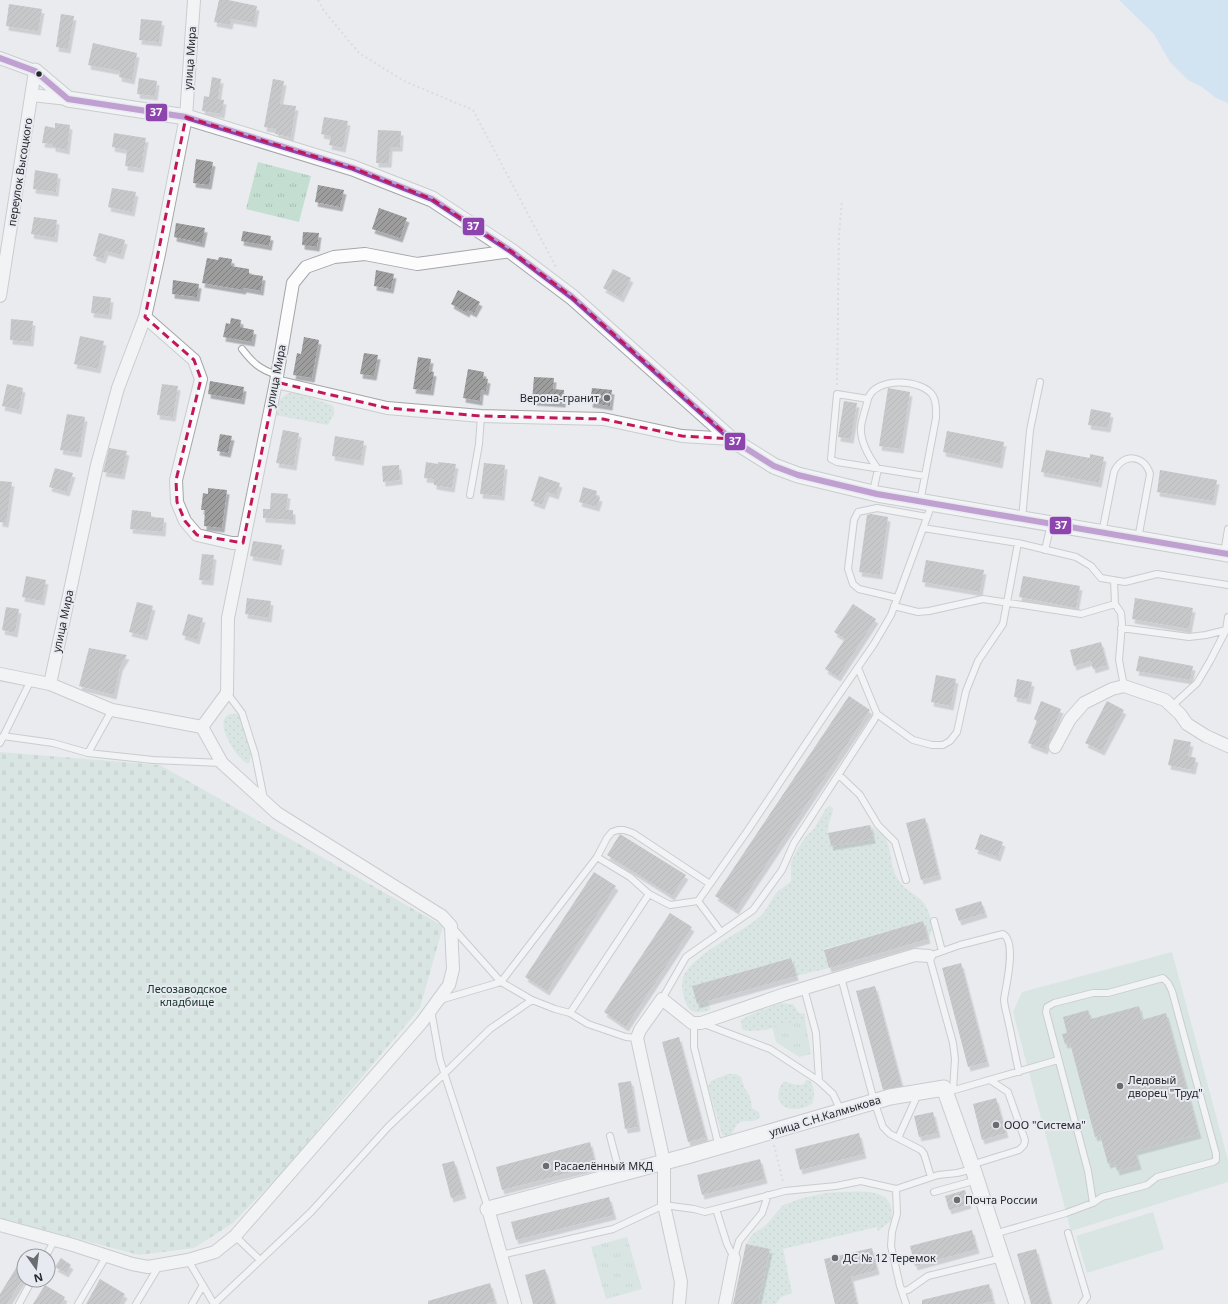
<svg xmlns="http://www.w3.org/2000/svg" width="1228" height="1304" font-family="'Noto Sans',sans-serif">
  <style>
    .grass { fill: url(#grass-dots) }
    .cemetery { fill: url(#cemetery-stones) }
    .park { fill: url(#park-tufts) }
    .garden { fill: #c5ded2 }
    .water { fill: #b7daf4 }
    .building { fill: url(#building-hatch); filter: url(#shadow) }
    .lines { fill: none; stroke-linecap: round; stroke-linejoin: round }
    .service-casing { stroke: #a5a6a9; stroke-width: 8 }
    .minor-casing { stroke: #a5a6a9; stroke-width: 14 }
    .tertiary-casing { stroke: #a5a6a9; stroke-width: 17 }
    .path { stroke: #c9cacc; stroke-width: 2; stroke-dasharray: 2 3; stroke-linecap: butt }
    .service { stroke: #fcfcfd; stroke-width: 6 }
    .minor { stroke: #fcfcfd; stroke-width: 12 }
    .tertiary { stroke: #fcfcfd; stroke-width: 15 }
    .bus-1-casing { stroke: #e7eaf1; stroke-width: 9 }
    .bus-1 { stroke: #8e44ad; stroke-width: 6 }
    .marked { fill: none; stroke: #c2185b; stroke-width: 3; stroke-dasharray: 8 5; stroke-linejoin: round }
    .bus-dot { fill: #26272a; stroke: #e7eaf1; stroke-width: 1.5 }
    .poi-dot { fill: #6a6c6f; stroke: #e7eaf1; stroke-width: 1.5 }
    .labels { text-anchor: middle; stroke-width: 4; stroke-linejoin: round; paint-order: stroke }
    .street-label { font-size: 11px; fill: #26272a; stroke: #e7eaf1 }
    .poi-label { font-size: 11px; fill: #26272a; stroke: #e7eaf1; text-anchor: start }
    .park-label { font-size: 11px; fill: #133323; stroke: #e7eaf1 }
    .line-badge { stroke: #e7eaf1; stroke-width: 1.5 }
    .badge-label { font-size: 11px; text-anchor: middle; font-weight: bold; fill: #fff }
  </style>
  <defs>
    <pattern id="grass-dots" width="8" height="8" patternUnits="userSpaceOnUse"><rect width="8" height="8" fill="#c5ded2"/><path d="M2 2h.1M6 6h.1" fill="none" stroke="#a9beb4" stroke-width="1.8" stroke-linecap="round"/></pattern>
    <pattern id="cemetery-stones" width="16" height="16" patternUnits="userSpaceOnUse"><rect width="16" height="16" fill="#c5ded2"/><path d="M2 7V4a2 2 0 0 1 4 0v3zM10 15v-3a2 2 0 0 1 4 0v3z" fill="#a9beb4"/></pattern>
    <pattern id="park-tufts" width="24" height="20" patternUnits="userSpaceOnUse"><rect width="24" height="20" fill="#c5ded2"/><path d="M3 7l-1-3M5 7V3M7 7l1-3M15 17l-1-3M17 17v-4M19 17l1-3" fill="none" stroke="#a9beb4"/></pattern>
    <pattern id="building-hatch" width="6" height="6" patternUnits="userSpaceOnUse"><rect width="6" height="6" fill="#9d9d9e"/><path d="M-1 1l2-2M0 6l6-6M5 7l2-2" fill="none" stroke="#808081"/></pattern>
    <filter id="shadow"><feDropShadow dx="2.5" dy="4.5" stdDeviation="0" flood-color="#0004"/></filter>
  </defs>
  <rect width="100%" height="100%" fill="#e9ebef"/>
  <path class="grass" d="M289 393H297L332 405C337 412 332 418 328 425L275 415C277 405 278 398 289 393Z
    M231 714H236L240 716C243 727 255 753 249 763H246C236 757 211 719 231 714Z
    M829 806 833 808C833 814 830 818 829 823 827 831 829 838 831 846L872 839 870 825C875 829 883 834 886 839 892 851 890 866 897 878 908 897 928 894 931 922 932 930 932 933 928 939L923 921 824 949 829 968 796 976 790 958 692 986 697 1004 708 1001 710 1010C702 1012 694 1015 688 1007 685 1003 684 998 683 993 681 987 682 980 684 975 695 954 738 934 757 919 766 913 770 901 777 892 781 888 787 886 791 881V862L797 850 807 835 814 829 825 810Z
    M780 1003 793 1004 799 1013 805 1014V1019C790 1023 754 1036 742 1029L741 1020C753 1012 767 1009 780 1003Z
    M728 1074H736L741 1077 744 1087 750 1096 752 1108 759 1112 760 1117C749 1128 740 1111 732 1135L727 1136 722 1135 708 1086 711 1081Z
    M806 1080H809C815 1086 815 1096 812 1104 806 1107 801 1109 794 1109 778 1109 774 1094 783 1082 791 1081 793 1087 804 1084Z
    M842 1192C865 1191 898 1188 891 1221L878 1231 877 1227 783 1249 792 1293 781 1297 776 1304H758L770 1249 746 1244 753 1234 766 1225 783 1205 803 1198 826 1193Z"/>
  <path class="cemetery" d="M0 752 160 765 443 926 420 1008 283 1171 233 1223 194 1248 139 1255 0 1218Z"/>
  <path class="park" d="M258 162 311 176 299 222 246 209Z
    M805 1019 811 1054 799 1057 776 1042 772 1027Z
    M627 1237 642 1289 606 1299 591 1247Z"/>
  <path class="garden" d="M1172 952 1228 1160V1182L1071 1231 1013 1012 1022 992Z
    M1153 1212 1164 1249 1087 1273 1076 1236Z"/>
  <path class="water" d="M1119 0H1228V103L1216 98 1202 87 1188 80 1170 62 1154 34Z"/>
  <path class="building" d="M219 0H228L257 6 254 23 231 19 230 25 214 22Z
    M9 4 42 9 38 31 6 26Z
    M61 14 74 16 68 49 56 47Z
    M141 19 162 21 159 42 139 40Z
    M93 43 137 53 132 80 119 77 120 71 88 65Z
    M212 77 221 79 218 99 224 100 222 114 202 111 204 96 209 97Z
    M139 78 157 81 155 96 137 94Z
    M273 79 284 81 280 104 296 106 291 137 275 134 276 129 264 127Z
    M324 117 348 121 343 148 329 145 331 136 321 134Z
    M55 123 70 125 67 150 53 147V144L42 143 45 126 55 128Z
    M378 130 401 131 400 147H390L389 163H376Z
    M114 133 146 138 141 168 125 166 127 150 112 147Z
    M196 159 213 162 209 185 193 183Z
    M35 170 58 174 56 192 33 189Z
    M318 185 344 190 340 207 315 202Z
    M112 188 136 192 132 212 108 207Z
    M379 208 407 218 400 238 372 229Z
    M34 217 57 220 55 238 31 234Z
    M176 223 205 228 202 243 174 237Z
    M243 231 271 236 269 246 241 241Z
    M303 232 319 233 317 247 302 245Z
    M99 233 125 240 121 255 106 251 103 259 93 256Z
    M219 257 232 259 231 266 249 269V274L263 276 261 291 244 288 243 290 202 283 207 258 218 260Z
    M613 269 631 278 621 298 603 288Z
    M376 270 394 274 391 289 374 286Z
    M173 280 199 284 197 297 172 294Z
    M458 290 480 302 474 313 468 310 467 313 451 304Z
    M93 296 111 298 109 315 91 313Z
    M231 318 241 320 240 327 254 330 252 342 223 337 226 323 230 324Z
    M11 319 33 321 31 342 10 340Z
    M80 336 104 341 98 369 74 364Z
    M304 337 319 340 312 378 293 375 297 353 301 354Z
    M364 353 378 355 374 376 360 374Z
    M418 357 431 359 429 371 434 372 431 391 413 389Z
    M468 369 484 372 483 378 488 379 486 391 481 390 480 401 463 398Z
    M534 377 554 378 553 389 564 390 563 403 532 401Z
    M210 381 244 387 242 400 208 394Z
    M7 384 23 388 19 410 2 406Z
    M162 384 178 386 173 417 157 415Z
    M592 388 612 390 610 406 590 403Z
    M888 388 910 392 901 449 879 446Z
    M844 401 857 403 851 439 838 437Z
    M1091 409 1111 413 1108 428 1088 425Z
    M67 414 85 417 79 453 60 450Z
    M283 430 299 433 294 466 276 463Z
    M947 431 1004 442 1000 464 943 452Z
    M220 434 232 436 228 453 217 451Z
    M335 436 364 441 361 461 332 456Z
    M109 448 127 451 122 475 103 472Z
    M1046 450 1090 458V454L1104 457 1099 483 1041 472Z
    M426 462 438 464V462L456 464 452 488 434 485V479L424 478Z
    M484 463 505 465 502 496 480 494Z
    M399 465 400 480 383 482 382 466Z
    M55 468 73 473 67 492 49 487Z
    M1160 470 1217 480 1213 501 1157 492Z
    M539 476 560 483 556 495 547 492 542 505 531 501Z
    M0 481 12 482 6 523 0 522Z
    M583 487 597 491 596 496 600 497 597 507 579 502Z
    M208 488 227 490 222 528 204 526 205 510H201L203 493 208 494Z
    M271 493 288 494 286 510H293V520L263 518V509H270Z
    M132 510 151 512V517L164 518 163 532 130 529Z
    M871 514 888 517 880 575 859 572 867 515Z
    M253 541 282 545 279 561 250 556Z
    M202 554 214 555 211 581 199 580Z
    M926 560 984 570 980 592 922 582Z
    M26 576 46 580 42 601 22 597Z
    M1023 576 1080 586 1076 608 1019 597Z
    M247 598 271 601 269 618 245 614Z
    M1135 598 1193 608 1189 629 1132 619Z
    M137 602 153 606 145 636 129 632Z
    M853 604 876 619 838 677 825 669 845 639 834 632Z
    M6 607 19 609 15 633 2 630Z
    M188 614 203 618 197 640 182 635Z
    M1101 642 1107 665 1093 669 1091 661 1074 666 1070 650Z
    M89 648 127 655 120 667 114 695 79 686Z
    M1139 656 1193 666 1190 680 1136 671Z
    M936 675 956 679 951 706 931 702Z
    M1017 679 1032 682 1028 700 1014 697Z
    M849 696 870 710 736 910 715 896Z
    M1041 701 1061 709 1045 750 1028 743 1037 721 1034 719Z
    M1107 701 1124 710 1102 751 1085 743Z
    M1174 739 1191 742 1188 756 1196 758 1193 770 1168 765Z
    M925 818 939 875 921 880 906 823Z
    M870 825 873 839 831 846 828 833Z
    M620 834 686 875 672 896 607 855Z
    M980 834 1003 842 998 857 975 849Z
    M594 872 616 886 547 991 525 977Z
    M981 901 985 913 959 921 955 909Z
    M670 913 692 927 626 1027 604 1012Z
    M923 921 928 939 829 968 824 950Z
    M791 958 796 976 697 1004 692 986Z
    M961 963 987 1062 968 1067 942 968Z
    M875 986 902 1086 883 1090 856 991Z
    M1139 1006 1142 1020 1166 1013 1199 1134 1135 1151 1139 1165 1117 1171 1115 1162 1108 1164 1100 1135 1095 1137 1070 1043 1065 1044 1062 1034 1067 1033 1063 1017 1088 1010 1091 1019Z
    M679 1037 706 1137 688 1142 662 1042Z
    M631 1081 638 1127 625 1129 618 1083Z
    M996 1098 1006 1133 982 1140 973 1104Z
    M933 1112 938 1133 919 1137 914 1116Z
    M859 1133 864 1154 800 1170 795 1149Z
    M590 1142 596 1166 502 1190 496 1167Z
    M760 1159 765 1179 702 1195 697 1175Z
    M454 1161 464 1194 451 1198 442 1164Z
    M965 1190 969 1204 949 1210 945 1196Z
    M609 1197 614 1215 516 1240 511 1222Z
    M972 1230 977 1249 915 1266 910 1246Z
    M746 1244 770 1249 758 1304H733Z
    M872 1248 877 1270 851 1277 857 1304H835L824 1259Z
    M1036 1249 1051 1304H1031L1017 1254Z
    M24 1255V1277L7 1304H0V1294Z
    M61 1258 71 1265 66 1273 55 1267Z
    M545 1269 555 1304H533L525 1275Z
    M100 1279 125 1294 119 1304H86Z
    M490 1283 495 1301 487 1304H428V1301Z
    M989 1284 993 1301 981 1304H922V1300Z
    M45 1285 65 1297 61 1304H33Z"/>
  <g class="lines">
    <defs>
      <path id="service" d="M242 349C253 363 259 369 277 375
        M868 399 837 394 831 459 837 462 925 476
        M873 492 878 469C869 457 860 442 861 427 862 418 866 408 868 399 875 376 923 379 933 396 937 403 936 411 936 418L920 502
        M470 495 479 444 481 416
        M1022 519 1030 430 1040 382
        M1102 533 1114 472C1122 453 1144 454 1150 474L1138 539
        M1018 543 1076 557 1091 566 1101 578 1125 582 1157 574 1228 585
        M1045 550 1051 524
        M1224 553 1228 529
        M1114 580 1115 604 1121 613 1122 624 1119 660 1124 686
        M897 598 859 589 853 584 848 569 854 520 858 512 877 508 927 517
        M894 606 918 612 929 611 983 599 1081 614 1115 604
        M1121 628 1189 637 1206 635 1226 630 1228 617
        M227 693 242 713 255 754 264 799
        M1172 706 1197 683 1210 661 1226 630
        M877 714 913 740 932 745H943L950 741 957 732 966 691 978 661 1003 624 1018 543 923 528
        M3 736 53 743 88 753 153 760 222 763
        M0 743 31 680
        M88 753 112 710
        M839 775 860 795 878 825 895 842 906 880
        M597 857 501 982 532 1000 555 1009 570 1013 588 1024 626 1037 637 1038
        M698 901 670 905 649 894 630 877 597 857 607 838 612 832 618 830H624L633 833 710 884
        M934 921 942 951
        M721 932 698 901 748 830 825 715 874 644 891 615 932 504
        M841 977 874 1101 883 1127 890 1134 921 1150 924 1154 931 1177
        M804 988 816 1033 819 1081
        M662 999 686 957 753 910 782 870 794 843 874 720 877 714 858 668
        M440 1000 501 982 452 927
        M431 1010 440 1060 488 1208
        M570 1013 649 894
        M694 1023V1047L719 1147
        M704 1024 770 1049 819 1081 833 1094 841 1111
        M953 1090 955 1059 953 1043 929 956 960 945 1003 934C1017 942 1006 986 1004 999 1004 1006 1007 1014 1008 1020 1012 1037 1015 1055 1019 1072
        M951 1091 1058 1060
        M610 1136 620 1174
        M898 1138 918 1094
        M971 1165 1019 1150 1024 1145 1025 1140 1008 1092 990 1080
        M896 1189 897 1214 892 1232 891 1246 900 1286 906 1304
        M934 1192 977 1180
        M716 1209 727 1244 734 1258
        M1068 1233 1087 1297 1082 1304
        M994 1234 1066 1213 1093 1203 1102 1197 1147 1185 1157 1177 1213 1162 1216 1160V1154L1172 991 1168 983 1163 978 1108 993H1093L1054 1003 1047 1007 1046 1012 1088 1171 1093 1203
        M235 1236 260 1260
        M501 1255 613 1229 664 1205 694 1209 705 1212 785 1191 836 1186 861 1181 896 1189 938 1175 957 1173 973 1169
        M46 1256 55 1239
        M734 1258 739 1241 762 1213 768 1195
        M188 1260 214 1304
        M902 1291 908 1290 928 1276 1002 1258
        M19 1304 32 1280
        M78 1304 107 1255
        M136 1304 159 1266
        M192 1304 203 1285
        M214 1304 311 1212 389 1126 444 1074 490 1029 532 1000"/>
      <path id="minor" d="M0 58 35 71 0 296
        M32 95 68 99
        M145 317 194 360 201 379 176 480 177 502 185 521 197 535 232 543H243
        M276 382 387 408 481 416 603 419 682 436 731 439
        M0 674 50 684 112 710 202 727 227 693 228 618 276 382 293 283 306 267 334 257 365 254 417 264 511 251
        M50 684 97 465 118 388 145 317 159 254 186 117 194 0
        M1055 747 1070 719 1084 703 1112 689 1124 686 1165 700 1180 714 1187 724 1206 736 1228 746
        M488 1209 515 1304
        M0 1225 73 1245 132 1264 148 1267 188 1260 215 1252 235 1236 422 1022 449 985 453 969 451 926 442 916 277 813 222 763 202 727
        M679 1304 681 1282 664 1205V1162L637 1038 640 1030 662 999 692 1023H701L785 994 915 955 929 956
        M725 1304 734 1258"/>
      <path id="tertiary" d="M35 71 68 99 186 117 353 168 432 199 511 251 572 297 731 439 774 466 798 475 877 494 1228 554
        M488 1209 687 1156 890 1097 944 1088 974 1172 1017 1304"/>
    </defs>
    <use href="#service" class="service-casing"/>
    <use href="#minor" class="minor-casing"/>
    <use href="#tertiary" class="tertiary-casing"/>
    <path class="path" d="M318 0 324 11 359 53 404 81 473 110 557 269
      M837 385 839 234 842 200
      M774 1145 783 1182"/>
    <use href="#service" class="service"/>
    <use href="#minor" class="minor"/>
    <use href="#tertiary" class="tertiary"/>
    <defs>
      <path id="bus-1" d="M0 58 35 71 68 99 186 117 353 168 432 199 511 251 572 297 731 439 774 466 798 475 877 494 1228 554"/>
    </defs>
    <use href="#bus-1" class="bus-1-casing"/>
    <use href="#bus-1" class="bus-1"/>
  </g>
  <path d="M0 0H1228V1304H0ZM186 117 353 168 432 199 511 251 572 297 731 439 682 436 603 419 481 416 387 408 276 382 243 543 197 535 185 521 177 502 176 480 201 379 194 360 145 317Z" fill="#e9ebef" fill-opacity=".55" fill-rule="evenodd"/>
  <path class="marked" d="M186 117 353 168 432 199 511 251 572 297 731 439 682 436 603 419 481 416 387 408 276 382 243 543 197 535 185 521 177 502 176 480 201 379 194 360 145 317Z"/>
  <circle class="bus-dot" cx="39" cy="74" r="3.5"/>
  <g class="poi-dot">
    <circle cx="607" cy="398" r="4"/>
    <circle cx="1120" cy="1086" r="4"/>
    <circle cx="996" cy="1125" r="4"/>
    <circle cx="546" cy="1166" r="4"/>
    <circle cx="957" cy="1200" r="4"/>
    <circle cx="835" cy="1258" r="4"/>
  </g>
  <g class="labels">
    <g class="street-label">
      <text transform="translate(190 58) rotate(-86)" y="4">улица Мира</text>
      <text transform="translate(20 172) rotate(-81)" y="4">переулок Высоцкого</text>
      <text transform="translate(276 376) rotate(-79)" y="4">улица Мира</text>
      <text transform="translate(63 621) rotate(-78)" y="4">улица Мира</text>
      <text transform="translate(825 1116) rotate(-17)" y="4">улица С.Н.Калмыкова</text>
    </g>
    <g class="poi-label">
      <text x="599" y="402" text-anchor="end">Верона-гранит</text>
      <text x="1128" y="1084">Ледовый<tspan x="1128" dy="13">дворец "Труд"</tspan></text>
      <text x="1004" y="1129">ООО "Система"</text>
      <text x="554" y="1170">Расаелённый МКД</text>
      <text x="965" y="1204">Почта России</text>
      <text x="843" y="1262">ДС № 12 Теремок</text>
    </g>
    <g class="park-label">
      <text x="187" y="993">Лесозаводское<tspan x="187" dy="13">кладбище</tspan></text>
    </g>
  </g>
  <g class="line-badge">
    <rect x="145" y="103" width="23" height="19" rx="4" fill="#8e44ad"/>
    <rect x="462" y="217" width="23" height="19" rx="4" fill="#8e44ad"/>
    <rect x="724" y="432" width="22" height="19" rx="4" fill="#8e44ad"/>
    <rect x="1049" y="516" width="23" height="19" rx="4" fill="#8e44ad"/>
  </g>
  <g class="badge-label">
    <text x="156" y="116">37</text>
    <text x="473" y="230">37</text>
    <text x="735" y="445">37</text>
    <text x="1061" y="529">37</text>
  </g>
  <g transform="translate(36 1268) rotate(166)"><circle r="19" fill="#e7eaf1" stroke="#9a9ca1"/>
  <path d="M0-3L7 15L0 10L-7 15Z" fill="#6a6c6f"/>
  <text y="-6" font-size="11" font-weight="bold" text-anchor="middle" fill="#26272a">N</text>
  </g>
</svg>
